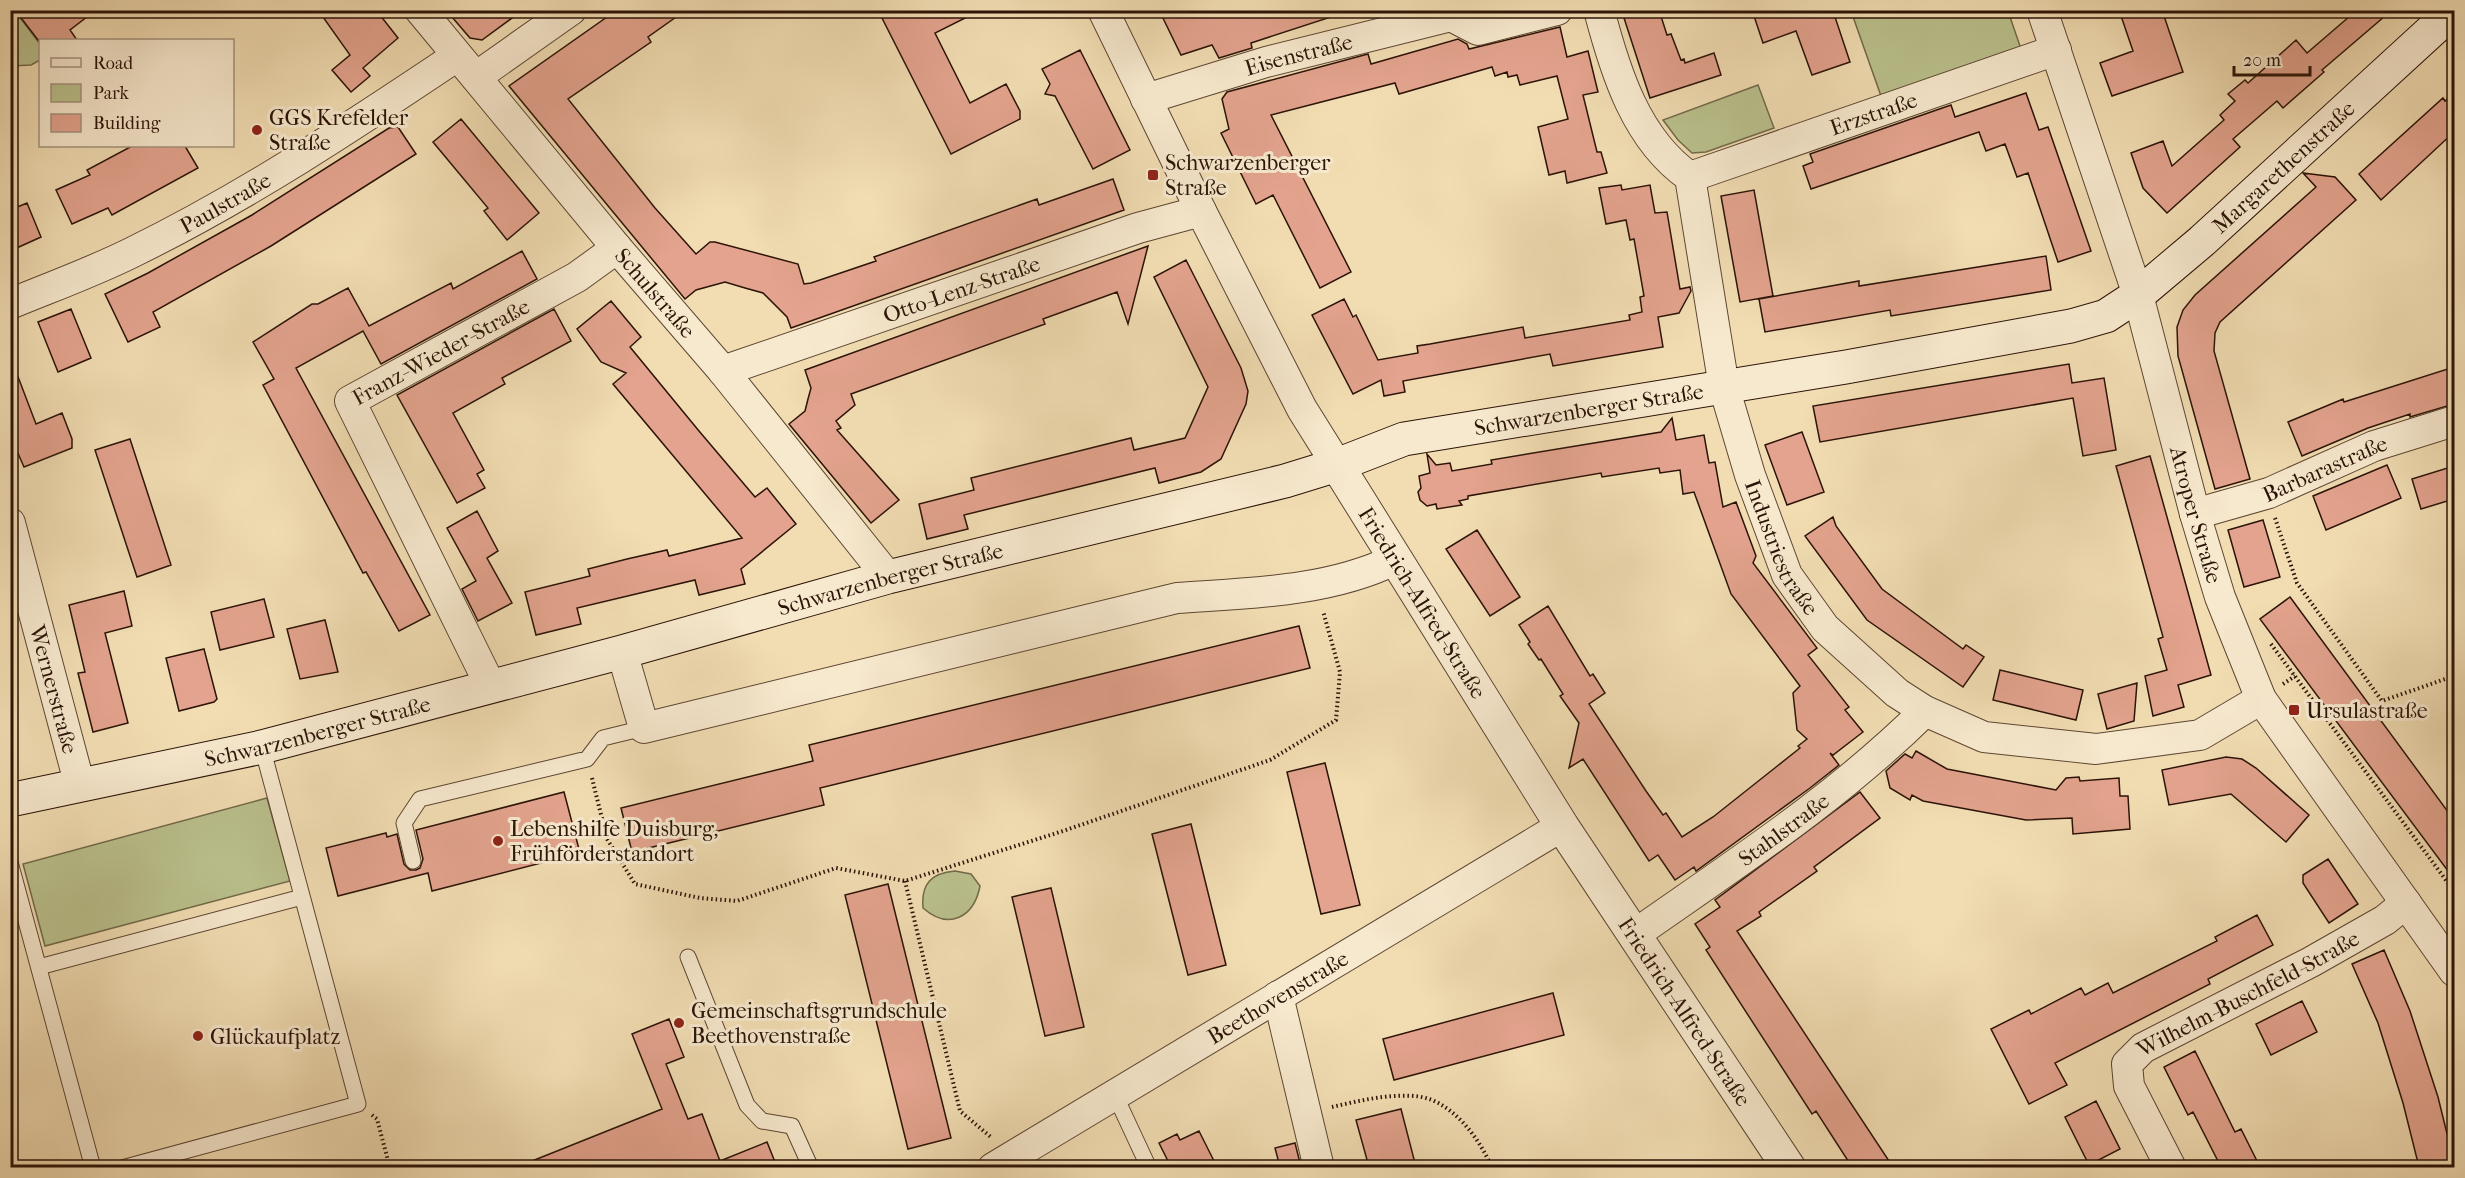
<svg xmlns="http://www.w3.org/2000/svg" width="2465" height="1178" font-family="'IM FELL French Canon',serif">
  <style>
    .green { fill: #bac18d; stroke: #726a4a; stroke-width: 1.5 }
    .building { fill: #e3a38e; stroke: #2b1307; stroke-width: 1.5 }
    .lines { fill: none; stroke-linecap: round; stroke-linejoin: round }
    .service-casing { stroke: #5d4632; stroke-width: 17 }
    .minor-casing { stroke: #5d4632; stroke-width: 32 }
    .tertiary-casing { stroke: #5d4632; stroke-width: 35 }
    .secondary-casing { stroke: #2b1307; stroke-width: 35 }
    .path { stroke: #2b1307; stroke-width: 4; stroke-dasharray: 1.5 3; stroke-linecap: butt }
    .service { stroke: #f7e9ce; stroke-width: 15 }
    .minor { stroke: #f7e9ce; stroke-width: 30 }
    .tertiary { stroke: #f7e9ce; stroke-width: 33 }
    .secondary { stroke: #f7e9ce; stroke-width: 33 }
    .poi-dot { fill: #8f2418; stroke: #f7e9ce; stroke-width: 2 }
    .labels { text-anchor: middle; stroke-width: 6; stroke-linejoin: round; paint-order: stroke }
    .street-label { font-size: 22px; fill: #2b1307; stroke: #f7e9ce }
    .poi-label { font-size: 22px; fill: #2b1307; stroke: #f7e9ce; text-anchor: start }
  </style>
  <rect width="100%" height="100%" fill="#f2ddb3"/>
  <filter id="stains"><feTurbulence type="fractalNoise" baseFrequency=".00333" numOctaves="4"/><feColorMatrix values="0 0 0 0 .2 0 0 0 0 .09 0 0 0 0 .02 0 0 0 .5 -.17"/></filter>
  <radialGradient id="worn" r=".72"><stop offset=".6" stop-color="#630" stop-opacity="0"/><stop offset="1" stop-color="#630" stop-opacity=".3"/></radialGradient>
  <path class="green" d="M11 10 15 11 40 44V60L31 65 11 66Z
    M1851 11H2008L2021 49 1881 96Z
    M1758 85 1774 128 1706 152 1692 153 1678 140 1663 120Z
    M267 798 290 881 45 946 23 864Z
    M955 871 971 874 980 886C974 917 949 931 923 908 921 884 931 873 955 871Z"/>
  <path class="building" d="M15 10H96L70 30 77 40H38Z
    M318 10H376L398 38 363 68 370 76 351 92 332 70 350 55Z
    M446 10H523L482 40 470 38Z
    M617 10H686L648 37 651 42 568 99 655 208 696 254 710 242H715L798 264 804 284 811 283 876 261 874 257 1020 205 1037 199 1039 205 1113 179 1124 210 791 328 787 317 763 293 745 288 725 282 696 290 685 299 509 86Z
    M897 10H981L935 33 970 103 1006 84 1020 111V119L951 154 882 18Z
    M1159 10H1336L1337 15 1251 43 1252 48 1219 58 1212 45 1181 55Z
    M1647 10H1659L1667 35 1671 34 1681 60 1684 59 1685 63 1714 53 1721 75 1650 98 1624 18Z
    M1752 10H1845V13L1835 17 1850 62 1812 75 1796 31 1763 43Z
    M2119 10H2162L2183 72 2112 96 2100 63 2133 51Z
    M2357 10H2392L2322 70 2324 72 2283 108 2277 101 2233 139 2240 147 2167 213 2143 188 2131 153 2163 141 2172 166 2224 120 2220 115 2235 101 2228 94 2245 80 2248 83 2296 40 2307 53Z
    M1560 27 1567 57 1588 51 1598 92 1583 95 1597 152H1601L1607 173 1567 183 1565 171 1549 175 1538 127 1568 119 1557 76 1520 85 1517 75 1508 77 1507 72 1495 76 1492 67 1399 94 1395 83 1271 115 1351 272 1320 288 1273 195 1256 204 1221 133 1229 129 1222 99 1227 92 1368 54 1371 64 1458 39 1467 44 1469 49Z
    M1080 50 1130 150 1093 169 1055 96 1045 94 1050 84 1042 69Z
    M2026 93 2039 130 2048 127 2091 251 2058 262 2028 173 2017 177 2005 144 1986 151 1979 132 1811 189 1803 166 1813 162 1810 154 1951 105 1955 117Z
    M2454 93V132L2381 200 2359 174 2443 98 2445 101Z
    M461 119 539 213 507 240 484 211 488 208 433 142Z
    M398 127 416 154 271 246 153 312 160 327 128 342 105 294 148 273 252 215 389 128Z
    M132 146H185L198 168 112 215 108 208 72 224 56 190 90 175 87 170Z
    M2303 173 2335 177 2356 200 2220 322 2215 333 2214 351 2250 479 2215 489 2178 356 2177 327 2183 310 2195 295 2316 187Z
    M1621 185 1622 190 1650 185 1655 213 1667 212 1680 289 1690 287 1691 291 1679 313 1658 317 1663 347 1553 366 1550 354 1403 381 1405 392 1384 396 1381 380 1353 394 1312 315 1344 299 1353 317 1356 315 1378 360 1418 353 1417 346 1430 344 1523 327 1525 338 1630 320 1629 315 1642 312 1640 297 1644 296 1634 239 1630 240 1626 220 1606 224 1599 188Z
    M1754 190 1773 296 1740 302 1721 196Z
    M27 203 41 237 10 251V210Z
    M1148 246 1128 324 1117 292 1043 319 1045 324 851 394 855 405 836 421 841 428 837 430 899 500 871 523 789 424 805 411 808 399 811 388 805 370Z
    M522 251 537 279 381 364 363 331 296 368 430 615 399 631 366 572 363 573 263 385 274 379 253 342 312 304H318L348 288 369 326 451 283 453 289Z
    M2046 256 2051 290 1891 316 1890 310 1765 332 1759 299 1859 281V286Z
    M1186 260 1241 368 1248 391 1246 404 1221 459 1201 472 1159 483 1155 468 964 515 968 529 927 539 919 504 974 490 971 478 1131 438 1134 450 1185 438 1208 387 1154 277Z
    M611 301 641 337 630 347 699 431 755 497 767 488 796 524 741 569 745 584 699 595 695 580 577 608 581 624 536 635 525 592 590 576 588 569 627 559 667 550 669 556 742 538 613 384 626 373 601 362 577 329Z
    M71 309 91 358 58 372 38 322Z
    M554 309 571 341 502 378 505 384 453 413 484 470 477 474 485 488 457 503 397 395Z
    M12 361 36 424 62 413 72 439V448L24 467 10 435Z
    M2069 364 2072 383 2104 378 2116 450 2083 456 2073 398 1820 442 1813 406Z
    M2454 367V404L2410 417V414L2368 428 2302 456 2288 422 2343 399 2344 402Z
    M1672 418 1676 440 1704 435 1709 463 1715 462 1723 507 1736 502 1756 556 1753 563 1817 648 1808 655 1849 707 1845 710 1863 732 1833 755 1830 753 1839 765 1810 788 1696 871 1694 867 1675 880 1658 855 1649 861 1583 759 1569 768 1579 723 1560 696 1563 694 1541 659 1539 660 1528 644 1530 642 1519 625 1548 606 1590 676 1593 674 1605 693 1589 704 1646 791 1663 815 1666 813 1682 837 1713 817 1800 748 1798 746 1807 739 1797 730 1793 693 1800 686 1731 594 1694 492 1683 494 1680 470 1660 473 1659 468 1602 477 1601 473 1468 496V499L1459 501 1462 505 1437 509 1436 504 1427 506 1420 500 1418 492 1421 488 1419 476 1430 473 1427 454 1436 465 1450 463 1452 471 1492 464 1491 460 1661 432Z
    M1802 432 1824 492 1787 505 1765 445Z
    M130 439 171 565 137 577 95 450Z
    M2150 456 2211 675 2178 685 2184 707 2153 716 2145 676 2167 670 2158 639 2163 637 2116 466Z
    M2387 465 2401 498 2326 530 2313 496Z
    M2454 466V499L2421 509 2412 479Z
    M477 511 498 551 487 558 512 603 478 621 462 589 476 581 447 528Z
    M1833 517 1836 526 1882 589 1963 649 1966 645 1984 657 1963 687 1867 620 1805 536Z
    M2263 520 2280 577 2244 587 2228 530Z
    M1477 530 1520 597 1490 616 1446 549Z
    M124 591 132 626 105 633 128 723 93 732 78 673 85 672 69 605Z
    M2290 597 2454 820V879L2260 619Z
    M264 599 274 637 220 650 211 612Z
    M325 620 338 672 300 679 287 629Z
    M1299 626 1310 668 820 788 824 805 632 852 621 808 813 761 809 745Z
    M204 649 217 699 214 702 179 711 166 658Z
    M2000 670 2083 690 2076 720 1993 700Z
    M2137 683 2134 721 2107 729 2098 694Z
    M1916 751 1947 769 2056 790 2066 778 2079 777 2080 781 2119 778 2120 796H2128L2130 829 2073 834 2072 818 2026 820 1923 801 1912 795 1910 800 1890 788 1886 771 1905 754 1912 758Z
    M2226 757 2242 759 2256 768 2309 815 2286 842 2231 794 2169 805 2162 770Z
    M1325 763 1360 905 1321 914 1287 772Z
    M564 792 580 853 432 891 428 873 338 896 326 848 386 833 387 837 397 834 404 864 410 870H416L420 868 423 859 416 830Z
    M1860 792 1880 818 1814 867 1817 871 1759 912 1761 916 1737 931 1893 1167H1852L1816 1111 1812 1114 1706 950 1710 947 1695 924 1720 907 1715 900Z
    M1191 824 1226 965 1188 975 1152 834Z
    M2328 859 2358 904 2329 923 2303 883V875Z
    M888 884 951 1138 908 1149 845 895Z
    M1051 888 1084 1027 1045 1036 1012 897Z
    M2257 915 2273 945 2208 979 2210 984 2055 1063 2067 1085 2029 1104 1991 1029 2029 1010 2031 1014 2081 988 2085 995 2108 983 2113 993 2217 941 2215 937Z
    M2384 950 2410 1011 2438 1097 2454 1162 2419 1167 2403 1103 2378 1023 2352 964Z
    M1553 993 1564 1035 1394 1080 1383 1039Z
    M2302 1001 2317 1032 2271 1055 2256 1024Z
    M669 1019 684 1057 666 1064 688 1119 702 1114 720 1161 767 1142 777 1167H517L662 1109 632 1034Z
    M2195 1051 2235 1132 2241 1129 2260 1167H2221L2193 1112 2188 1115 2164 1067Z
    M2096 1101 2120 1149 2089 1165 2065 1117Z
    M1401 1109 1416 1167H1369L1356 1120Z
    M1199 1131 1217 1167H1171L1159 1143 1177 1134 1180 1140Z
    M1295 1143 1301 1167H1280L1275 1148Z"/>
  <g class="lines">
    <defs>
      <path id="service" d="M413 861 404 823 420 799 587 759 603 738 644 728
        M10 862 93 1168
        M688 957 747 1105 762 1121 792 1126 811 1168
        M39 967 302 897
        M1115 1095 1149 1168
        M122 1168 358 1104 262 747"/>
      <g id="minor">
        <path id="s1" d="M420 10 617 248 723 371 888 577"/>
        <path d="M1103 10 1201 211 1302 409 1337 465"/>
        <path id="s2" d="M1599 10C1615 71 1636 140 1690 177L1724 387 1750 475 1787 575 1825 628 1897 693 1925 711 1984 737 2096 749 2200 735 2261 699"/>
        <path id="s3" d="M2042 10 2138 295 2195 514 2220 597 2261 699 2454 971"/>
        <path d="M476 77 571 10"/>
        <path id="s4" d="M1146 99 1266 62 1451 16 1478 30 1557 10"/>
        <path id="s5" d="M1690 177 2056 50"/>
        <path id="s6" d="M10 304C51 287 93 272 133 252 247 196 351 127 457 56"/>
        <path id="s7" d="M723 371 1138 228 1201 211"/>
        <path id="s8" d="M2195 514 2269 493 2374 446 2454 421"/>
        <path id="s9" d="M10 523 80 786"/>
        <path d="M622 652 644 728 1177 598C1249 593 1328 592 1394 560"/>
        <path id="s10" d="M491 687 350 401 577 277 617 248"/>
        <path id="s11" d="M1634 935C1735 864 1836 799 1925 711"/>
        <path d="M1278 996 1319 1168"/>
        <path id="s12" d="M993 1168 1562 826"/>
        <path id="s13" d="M2171 1168 2129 1086 2127 1064 2143 1048 2311 962 2385 920 2406 903"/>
      </g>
      <g id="tertiary">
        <path id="s14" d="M1337 465 1562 826 1789 1168"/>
      </g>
      <g id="secondary">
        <path id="s15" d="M10 800 262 747 622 652 888 577 1285 481 1337 465 1404 439 1846 367 2071 326 2106 316 2138 295 2202 241 2454 10"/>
      </g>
    </defs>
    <use href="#service" class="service-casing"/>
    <use href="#minor" class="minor-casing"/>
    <use href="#tertiary" class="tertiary-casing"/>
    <use href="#secondary" class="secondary-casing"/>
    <path class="path" d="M2275 518 2297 583 2382 701 2454 676
      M2271 644 2454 891
      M2283 684 2295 676
      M592 778 607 839 635 884 700 898 737 901 836 868 905 881 1063 831 1270 760 1336 720 1340 672 1323 611
      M905 881 960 1111 992 1138
      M1332 1107C1358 1101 1386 1094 1414 1096 1450 1098 1479 1137 1492 1168
      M372 1115 377 1119 390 1168"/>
    <use href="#service" class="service"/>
    <use href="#minor" class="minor"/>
    <use href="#tertiary" class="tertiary"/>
    <use href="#secondary" class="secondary"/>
  </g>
  <g class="poi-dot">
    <circle cx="257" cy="130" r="6"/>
    <rect x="1147" y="169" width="12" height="12" rx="3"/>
    <rect x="2288" y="704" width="12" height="12" rx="3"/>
    <circle cx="498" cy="841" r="6"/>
    <circle cx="679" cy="1023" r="6"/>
    <circle cx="198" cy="1036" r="6"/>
  </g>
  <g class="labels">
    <g class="street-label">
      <text dy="8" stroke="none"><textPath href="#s4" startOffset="159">Eisenstraße</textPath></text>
      <text dy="8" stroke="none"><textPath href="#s5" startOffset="194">Erzstraße</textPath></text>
      <text dy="8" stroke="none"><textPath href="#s15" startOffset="2386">Margarethenstraße</textPath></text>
      <text dy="8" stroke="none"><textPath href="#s6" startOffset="238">Paulstraße</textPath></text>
      <text dy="8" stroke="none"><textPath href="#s7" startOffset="252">Otto-Lenz-Straße</textPath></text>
      <text dy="8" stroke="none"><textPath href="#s1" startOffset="368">Schulstraße</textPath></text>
      <text dy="8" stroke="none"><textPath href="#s10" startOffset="422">Franz-Wieder-Straße</textPath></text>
      <text dy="8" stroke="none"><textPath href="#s15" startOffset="1628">Schwarzenberger Straße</textPath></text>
      <text dy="8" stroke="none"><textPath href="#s8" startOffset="138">Barbarastraße</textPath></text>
      <text dy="8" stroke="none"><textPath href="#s3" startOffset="528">Atroper Straße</textPath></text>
      <text dy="8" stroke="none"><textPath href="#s2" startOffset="578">Industriestraße</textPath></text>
      <text dy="8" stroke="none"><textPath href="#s15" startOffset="908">Schwarzenberger Straße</textPath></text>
      <text dy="8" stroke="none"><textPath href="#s14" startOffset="162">Friedrich-Alfred-Straße</textPath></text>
      <text dy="8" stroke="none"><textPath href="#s9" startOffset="172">Wernerstraße</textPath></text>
      <text dy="8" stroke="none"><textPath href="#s15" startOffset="315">Schwarzenberger Straße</textPath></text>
      <text dy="8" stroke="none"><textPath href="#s11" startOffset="183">Stahlstraße</textPath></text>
      <text dy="8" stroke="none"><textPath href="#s13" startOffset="255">Wilhelm-Buschfeld-Straße</textPath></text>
      <text dy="8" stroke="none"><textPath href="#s12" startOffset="332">Beethovenstraße</textPath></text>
      <text dy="8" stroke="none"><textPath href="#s14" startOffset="648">Friedrich-Alfred-Straße</textPath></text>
    </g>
    <g class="poi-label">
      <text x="269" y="125">GGS Krefelder<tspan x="269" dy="25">Straße</tspan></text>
      <text x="1165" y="170">Schwarzenberger<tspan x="1165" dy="25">Straße</tspan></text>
      <text x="2306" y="718">Ursulastraße</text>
      <text x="510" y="836">Lebenshilfe Duisburg,<tspan x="510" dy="25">Frühförderstandort</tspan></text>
      <text x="691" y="1018">Gemeinschaftsgrundschule<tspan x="691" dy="25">Beethovenstraße</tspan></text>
      <text x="210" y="1044">Glückaufplatz</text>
    </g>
  </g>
  <rect width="2465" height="1178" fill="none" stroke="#f2ddb3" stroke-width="36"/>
  <rect x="12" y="12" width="2441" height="1154" fill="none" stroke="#2b1307" stroke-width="3"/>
  <rect x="18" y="18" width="2429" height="1142" fill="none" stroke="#2b1307" stroke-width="1.5"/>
  <rect x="39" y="39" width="195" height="108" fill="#f7e9ce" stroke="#a5937e" stroke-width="1.5"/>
  <rect x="51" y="58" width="30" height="9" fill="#f7e9ce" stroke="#a5937e" stroke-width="1.5"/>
  <text x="93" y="69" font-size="18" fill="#2b1307">Road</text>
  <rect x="51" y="84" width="30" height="18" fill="#bac18d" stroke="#a5937e" stroke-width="1.5"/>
  <text x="93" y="99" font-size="18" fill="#2b1307">Park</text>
  <rect x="51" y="114" width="30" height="18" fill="#e3a38e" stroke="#a5937e" stroke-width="1.5"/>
  <text x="93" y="129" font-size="18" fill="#2b1307">Building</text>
  <path d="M2234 66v9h76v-9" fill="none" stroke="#2b1307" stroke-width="3"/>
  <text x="2243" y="66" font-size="18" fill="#2b1307" stroke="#f7e9ce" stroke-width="4.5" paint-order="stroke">20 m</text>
  <rect width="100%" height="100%" filter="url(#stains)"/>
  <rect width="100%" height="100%" fill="url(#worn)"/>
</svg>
